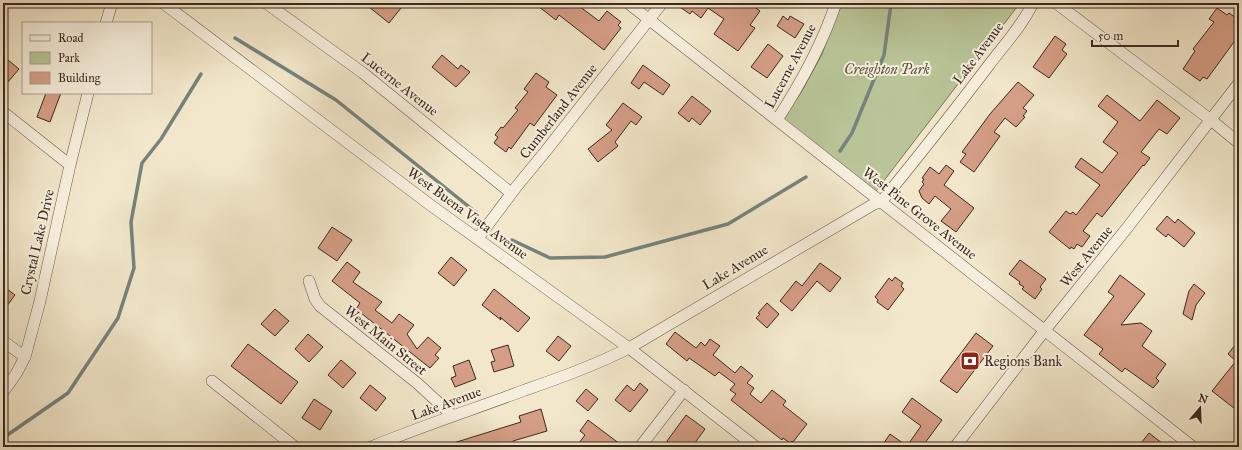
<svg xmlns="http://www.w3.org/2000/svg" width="1242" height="450" font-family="'IM FELL Great Primer',serif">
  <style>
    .green { fill: #b9c598; stroke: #7a775c }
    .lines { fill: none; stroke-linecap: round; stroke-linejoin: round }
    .stream { stroke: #76837e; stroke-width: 3.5 }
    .building { fill: #d59e86; stroke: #3c2921 }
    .minor-casing { stroke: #6a584b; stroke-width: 12 }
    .minor { stroke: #f7efdd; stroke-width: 11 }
    .labels { text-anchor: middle; stroke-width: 4; stroke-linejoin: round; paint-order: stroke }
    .street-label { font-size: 14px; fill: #3c2921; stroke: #f7efdd }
    .park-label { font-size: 14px; font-style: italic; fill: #5b503f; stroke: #f7efdd }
    .poi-label { font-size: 14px; fill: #3c2921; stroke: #f7efdd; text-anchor: start }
  </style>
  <rect width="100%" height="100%" fill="#f2e7ca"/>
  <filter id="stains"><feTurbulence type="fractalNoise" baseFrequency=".005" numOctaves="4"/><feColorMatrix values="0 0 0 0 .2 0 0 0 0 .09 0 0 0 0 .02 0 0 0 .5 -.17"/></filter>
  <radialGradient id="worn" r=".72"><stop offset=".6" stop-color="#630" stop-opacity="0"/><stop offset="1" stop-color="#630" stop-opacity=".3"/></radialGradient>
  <path class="green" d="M841 3H984L1017 7 876 191 783 119 802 91 822 54Z"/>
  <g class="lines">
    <path class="stream" d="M235 38 336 100 478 214
      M840 151 852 133 884 55 891 4
      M512 240 550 258 605 257 728 224 806 177
      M3 438 68 393 118 318 134 268 131 222 142 163 161 139 201 74"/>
  </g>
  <path class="building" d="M364 3H395L401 8 389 23Z
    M534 3H575L599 21 607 11 621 22 618 25 621 28 604 50 559 15 556 20Z
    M674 3H749L760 11 750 25 755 28 738 51 714 34 724 19 708 8 701 18 692 11 690 14Z
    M1217 8 1227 15 1229 13 1239 20V35L1207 79 1203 77 1200 81 1183 69 1195 51 1193 49 1214 22 1209 19Z
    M783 16 788 20 790 16 804 24 795 38 777 26Z
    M1055 36 1066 44 1062 50 1067 54 1049 78 1033 67Z
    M768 44 783 56 767 78 751 67Z
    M442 55 458 69 461 65 470 72 456 87 432 67Z
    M3 56 19 69 8 82 3 78Z
    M643 65 670 85 663 95 644 82 639 89 631 83Z
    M536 73 549 82 546 87 557 95 534 126 530 123 511 149 509 147 506 152 494 143 498 137 495 135 501 127 503 128 518 110 515 108 528 92 524 89Z
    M1018 82 1034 95 1023 108 1027 111 1023 116 1025 117 1016 127 1005 118 994 132 1000 136 974 172 960 162 966 154 962 152 990 114Z
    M46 93H61L50 122 37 117Z
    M1107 95 1140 121 1157 100 1180 118 1167 134 1159 129 1141 152 1150 158 1144 166 1143 165 1102 217 1097 213 1083 231 1090 236 1082 247 1077 244 1074 249 1071 247 1070 249 1049 232 1066 211 1070 214 1073 212 1076 215 1100 185 1075 167 1081 158 1102 173 1118 153 1103 142 1118 122 1098 106Z
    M692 96 711 111 700 125 692 118 689 122 678 113Z
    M623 103 642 117 636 125 631 121 615 142 618 146 598 162 588 149 612 130 606 125Z
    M946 165 954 171 944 185 974 208 956 232 941 221 951 209 935 196 929 204 922 198 919 191 924 184 922 182 924 179 922 178 930 167 939 174Z
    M1167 216 1175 223 1178 219 1195 233 1184 247 1168 234 1166 237 1156 229Z
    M332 227 352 240 337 261 318 248Z
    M451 257 467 270 454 286 438 273Z
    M1020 260 1046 279 1040 287 1042 289 1035 299 1022 289 1024 287 1019 284 1020 282 1009 274Z
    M347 262 360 272 353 282 382 302 375 310 392 323 399 314 414 325 407 334 417 349 428 337 441 348 435 355 439 358 430 368 356 309 360 303 332 281Z
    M820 263 841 278 830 292 817 281 792 311 780 301 796 281 802 286Z
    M1120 275 1145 294 1121 325 1141 323 1152 331 1142 346 1166 364 1156 378 1159 381 1153 388 1125 368 1122 372 1099 354 1103 349 1084 335 1114 296 1108 292Z
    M895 277 903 283 901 286 904 289 888 310 877 302 878 300 875 297 889 278 892 281Z
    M1194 284 1205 293 1196 305 1192 320 1183 314 1189 291Z
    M3 286 15 295 3 311Z
    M494 289 530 318 518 332 500 317 501 320 482 305Z
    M767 303 779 314 767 328 756 318 760 314 758 313Z
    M275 309 289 321 275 336 261 324Z
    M675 332 696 348 701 342 705 346 710 339 720 346 713 355 735 373 741 366 753 376 747 383 754 388 750 394 761 403 772 390 786 401 783 405 807 424 793 442 792 441 790 443 783 438 782 440 731 400 736 394 730 390 735 384 719 372 715 376 689 358 687 361 666 344Z
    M976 333 993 346 957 393 940 381Z
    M308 334 323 347 309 362 295 349Z
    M558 336 571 346 559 361 546 351Z
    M1239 340V412L1212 391 1236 361 1228 354Z
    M248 344 298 382 281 404 231 366Z
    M508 345 514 366 494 372 491 362 495 361 491 350Z
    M341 360 356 373 343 388 328 375Z
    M469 360 476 379 455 387 451 378 456 376 453 366Z
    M640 383 648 390 630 412 615 400 627 385 634 391Z
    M370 385 386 398 376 411 360 398Z
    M586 389 598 399 588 411 576 401Z
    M912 398 942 420 922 447H881L890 434 907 446 921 426 902 412Z
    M314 399 332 411 320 430 302 418Z
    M541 409 547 431 513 441 514 445 508 447H447V445L521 422 519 416Z
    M686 415 705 429 692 447H675L667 441Z
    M588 420 624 447H576L585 435 580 431Z
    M1149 433 1167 447H1138Z"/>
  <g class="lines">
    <defs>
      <path id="minor" d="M163 3 429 204 629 348 756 447
        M266 3 363 73 511 193
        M628 3 1193 447
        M1056 3 1211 120 1239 143
        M106 23 112 3
        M3 112 70 165
        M777 120C801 83 822 45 836 3
        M478 238 517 186 545 152 662 3
        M309 281 315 299 320 306 417 383 453 416
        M3 341 25 357
        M212 381 295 447
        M3 392 16 374 25 357 40 301 70 165 88 93
        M371 447C422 426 474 409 525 390 560 378 596 365 629 348L874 204 881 202C918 157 954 111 989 65 1004 45 1022 26 1033 3
        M640 447 684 390
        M955 447 1045 330 1127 228 1239 83"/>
    </defs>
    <use href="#minor" class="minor-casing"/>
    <use href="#minor" class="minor"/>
  </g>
  <defs>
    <symbol id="bank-square" viewBox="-11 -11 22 22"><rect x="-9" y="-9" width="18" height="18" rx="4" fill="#8f2418" stroke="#f7efdd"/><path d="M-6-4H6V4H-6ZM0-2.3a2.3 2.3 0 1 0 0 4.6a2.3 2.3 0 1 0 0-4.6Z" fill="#fff"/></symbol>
  </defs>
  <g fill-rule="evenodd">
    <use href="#bank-square" x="959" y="350" width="22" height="22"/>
  </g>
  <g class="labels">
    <g class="street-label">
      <text transform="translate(978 53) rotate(-53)" y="5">Lake Avenue</text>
      <text transform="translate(790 66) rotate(-62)" y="5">Lucerne Avenue</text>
      <text transform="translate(400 84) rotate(38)" y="5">Lucerne Avenue</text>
      <text transform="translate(558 111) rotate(-52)" y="5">Cumberland Avenue</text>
      <text transform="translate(468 213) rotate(36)" y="5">West Buena Vista Avenue</text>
      <text transform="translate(920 213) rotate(38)" y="5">West Pine Grove Avenue</text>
      <text transform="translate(37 242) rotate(-77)" y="5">Crystal Lake Drive</text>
      <text transform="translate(1086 256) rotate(-51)" y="5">West Avenue</text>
      <text transform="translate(735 267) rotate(-31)" y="5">Lake Avenue</text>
      <text transform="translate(386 340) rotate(39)" y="5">West Main Street</text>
      <text transform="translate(446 403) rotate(-20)" y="5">Lake Avenue</text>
    </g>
    <g class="park-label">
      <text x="887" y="74">Creighton Park</text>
    </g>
    <g class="poi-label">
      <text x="984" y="366">Regions Bank</text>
    </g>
  </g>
  <rect width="1242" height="450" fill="none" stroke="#f2e7ca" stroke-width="16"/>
  <rect x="4" y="4" width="1234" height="442" fill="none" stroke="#3c2921" stroke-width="2"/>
  <rect x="8" y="8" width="1226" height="434" fill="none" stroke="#3c2921"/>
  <rect x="22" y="22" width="130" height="72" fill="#f7efdd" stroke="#aca092"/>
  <rect x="30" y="35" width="20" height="6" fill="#f7efdd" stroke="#aca092"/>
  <text x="58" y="42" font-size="12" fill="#3c2921">Road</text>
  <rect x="30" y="52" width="20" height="12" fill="#b9c598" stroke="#aca092"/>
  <text x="58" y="62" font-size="12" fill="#3c2921">Park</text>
  <rect x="30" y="72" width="20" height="12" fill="#d59e86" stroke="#aca092"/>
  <text x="58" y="82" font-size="12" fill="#3c2921">Building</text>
  <g transform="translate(1200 408) rotate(19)" stroke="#f7efdd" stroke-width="3" paint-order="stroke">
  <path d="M0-3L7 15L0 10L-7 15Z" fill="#3c2921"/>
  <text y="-6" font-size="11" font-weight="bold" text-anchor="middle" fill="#3c2921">N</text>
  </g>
  <path d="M1092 40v6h86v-6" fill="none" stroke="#3c2921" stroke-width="2"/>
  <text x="1098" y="40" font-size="12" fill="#3c2921" stroke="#f7efdd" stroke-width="3" paint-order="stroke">50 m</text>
  <rect width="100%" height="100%" filter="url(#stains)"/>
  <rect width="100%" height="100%" fill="url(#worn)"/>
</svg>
